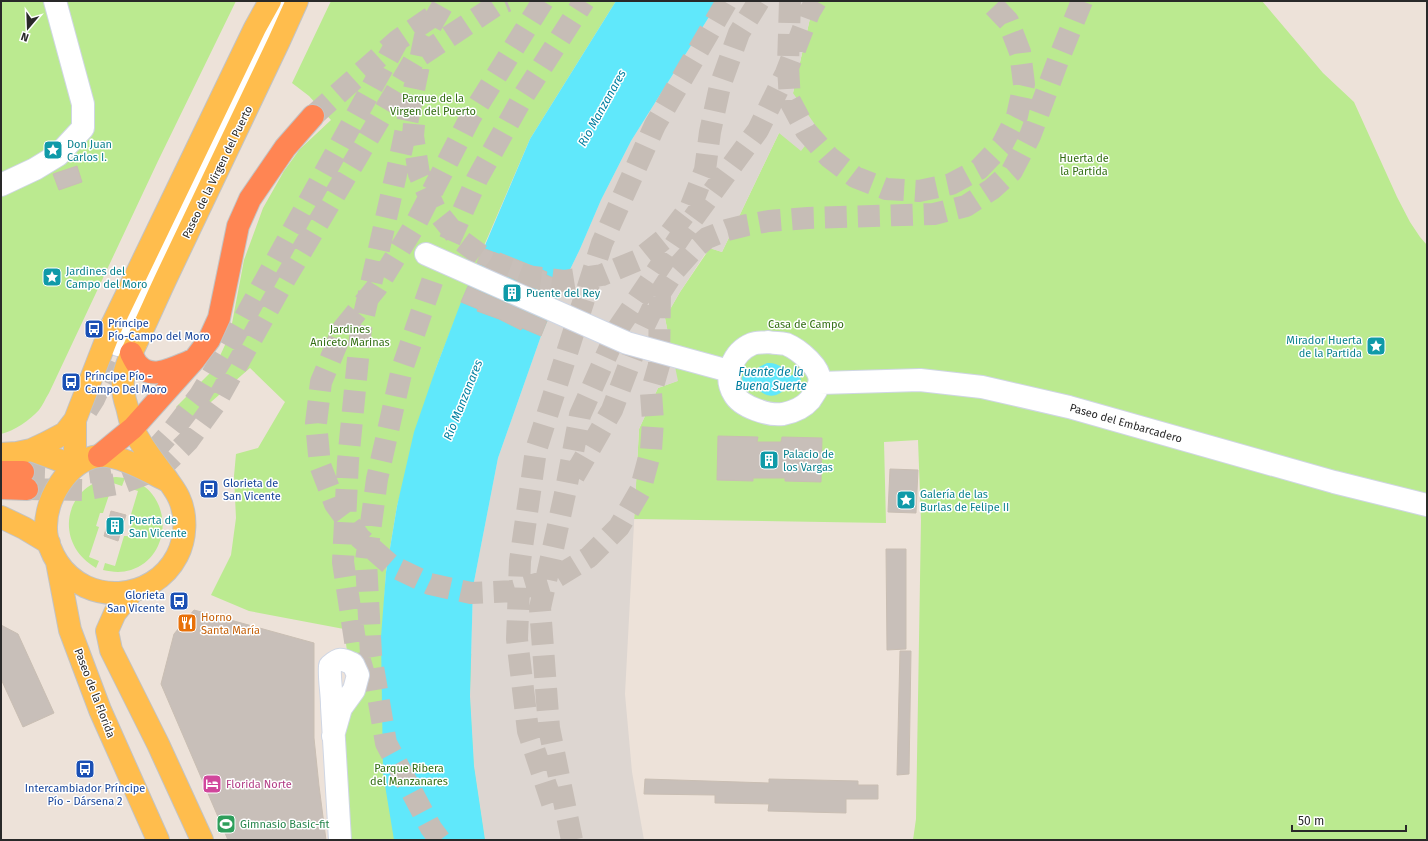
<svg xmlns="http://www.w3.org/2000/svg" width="1428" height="841" font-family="'Fira Sans',sans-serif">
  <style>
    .green { fill: #bbea90 }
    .plaza { fill: #ddd6d1 }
    .water { fill: #60e8fb }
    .building { fill: #c8bfb9; stroke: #c9beb3 }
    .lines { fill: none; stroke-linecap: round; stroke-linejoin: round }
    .minor-tunnel { stroke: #c6bdb6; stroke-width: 22; stroke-dasharray: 22 11; stroke-linecap: butt }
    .highway-tunnel { stroke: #c6bdb6; stroke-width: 22; stroke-dasharray: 22 11; stroke-linecap: butt }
    .minor-casing { stroke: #cfd6e4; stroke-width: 24 }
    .major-casing { stroke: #c3c3c3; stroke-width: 24 }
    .highway-casing { stroke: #c3c3c3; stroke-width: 24 }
    .minor { stroke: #fff; stroke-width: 22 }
    .major { stroke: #ffbd4d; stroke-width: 22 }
    .highway { stroke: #ff8553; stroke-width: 22 }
    .labels { text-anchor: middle; stroke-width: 3; stroke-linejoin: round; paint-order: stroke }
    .park-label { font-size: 11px; fill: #326e12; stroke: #fff }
    .culture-label { font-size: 11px; fill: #0d838f; stroke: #fff; text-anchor: start }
    .street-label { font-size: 11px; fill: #292929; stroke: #fff }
    .transit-label { font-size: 11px; fill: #164399; stroke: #fff; text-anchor: start }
    .food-label { font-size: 11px; fill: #c56008; stroke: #fff; text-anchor: start }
    .hotel-label { font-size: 11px; fill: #b23c85; stroke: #fff; text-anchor: start }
    .leisure-label { font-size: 11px; fill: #27864d; stroke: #fff; text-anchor: start }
    .water-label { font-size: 12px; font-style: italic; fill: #017fa0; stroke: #fff }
  </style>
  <rect width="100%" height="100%" fill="#ede2d9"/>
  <path class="green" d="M1 1H236L158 161 49 393C45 399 43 405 39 410 30 420 14 431 1 434Z
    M331 1H616L530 139 483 248 436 368 397 506 386 572 382 637 472 654 470 696 474 766 485 840H350L342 729 358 699 347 651 344 629 249 611 211 595 231 555 236 518 234 476 236 454 258 448 285 402 250 368 188 422 176 407 214 369 230 334 244 260 263 208 284 171 300 149 331 120 309 96 292 83Z
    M814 1H1262L1323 73 1354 102 1397 197 1410 222 1420 237 1427 245V840H913L916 819 921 520 918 440 884 442 886 523 634 519 639 429 658 388 677 381 665 318 680 292 710 248 722 252 779 133 793 93Z
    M116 477 125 478 122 486 113 483 103 513H100L96 526 99 527 89 557 99 561 96 568C51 542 65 481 116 477Z
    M132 480C139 483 147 487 152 494 172 519 163 560 131 570 121 573 112 572 103 570L105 563 115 566 124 536H128L132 522 129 521 138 491 129 488Z"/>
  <path class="plaza" d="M719 1H814L793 93 818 129 801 151 779 133 722 252 709 248 680 292 665 318 678 381 658 388 639 429 625 694 632 772 644 840H485L474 766 470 696 473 587 498 458 541 336 564 282 580 249 601 200 631 141Z"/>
  <path class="water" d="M616 1H719L631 141 601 200 580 249 564 282 541 336 498 458 473 587 470 696 474 766 485 840H394L383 773 381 637 386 572 397 506 414 432 436 368 461 302 530 139Z
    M767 363C777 362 785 368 790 376L794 374 798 375 801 379 800 383 796 386 790 383C777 401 765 399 752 383L746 385 743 382 742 378 744 374 749 373 752 376 759 367Z"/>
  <path class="building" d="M77 166 82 182 59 190 53 174Z
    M483 248 500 255V253L547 272 546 275 564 282 557 298 477 263Z
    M468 286 547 321 541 336 522 328 521 330 499 319 477 311 478 309 461 302Z
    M718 436 758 437 757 442H781L782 437 822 438 821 482 785 481V478H753V481L717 480Z
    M890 469 918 470 916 513 888 512Z
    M111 511 126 515 118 541 104 536Z
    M886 549H906V649L887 650Z
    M194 610 314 643V738L319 786 326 840H228L161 684 174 634Z
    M1 625 18 634 54 713 23 727 1 679Z
    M900 651H911L909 774 897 775Z
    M645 779 769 783V779L858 781V785H878V799H846V813L768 811 769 804 715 803V795L644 794Z"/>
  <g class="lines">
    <path class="minor-tunnel" d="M87 410 94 399 126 330"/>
    <path class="highway-tunnel" d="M543 1 470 118 415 225 377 287 343 329 321 382 316 423 320 465 335 504 360 538 392 566 430 584 471 593 513 591 553 579 589 557 619 527 640 491 651 450 653 421 651 393 659 365 660 293
      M790 1 788 66 790 101 806 131 829 157 855 177 886 189 919 191 951 184 979 169 1002 145 1017 116 1024 84 1020 52 1008 21 989 1
      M313 116 398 40 436 14
      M414 124 413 136 419 174 435 209 459 239 490 262 526 276 564 281 602 275 638 260 668 236 691 206 705 170 710 132 720 86 739 33 759 1
      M23 472 79 474 101 471 119 468 138 459 155 450 173 430 200 395 224 355 398 40
      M574 476 612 410 643 328 660 293 675 270 692 251 707 238 727 230 747 225 769 221 808 218 934 214 966 206 992 189 1012 171 1030 136 1059 58 1082 1
      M27 489 82 490 122 483 148 473 168 461 188 441 215 404 285 279 415 59 495 6 507 1
      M364 674 356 647 343 562 348 461 361 328 402 148 425 36 445 1
      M552 803 528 731 517 639 520 561 536 450 602 243 655 125 727 1
      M440 840 431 828 386 743 371 655 366 561 377 479 402 369 434 276 477 179 524 95 584 1
      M572 840 549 728 540 608 566 489 580 415 619 327 686 228 758 130 786 73 809 13 816 1"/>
    <defs>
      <path id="minor" d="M1 185 35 169 58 155 83 128V104L55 1
        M426 254 627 343 729 371
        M112 325C112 329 111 335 113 339 117 349 129 346 136 343
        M126 330 284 1
        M768 342C773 343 780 343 786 344 798 349 824 369 819 384 818 389 813 395 810 400 804 407 793 412 783 414 769 416 741 407 734 394 723 376 733 352 752 344 757 342 763 343 768 342Z
        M820 383 920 380 982 387 1069 407 1334 482 1427 505
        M333 736 341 708 354 690 358 675 353 664C342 659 340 657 330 666 329 679 332 692 332 706 335 750 337 795 340 840"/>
      <path id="major" d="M31 450 75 466
        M1 454 17 453 31 450 46 443 65 433 75 420
        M75 466V420L112 325 255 28 270 1
        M168 481C149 472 119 454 99 456 68 460 45 499 46 529 46 540 52 554 58 563 87 606 153 602 177 556 186 539 187 515 179 498 176 491 171 485 167 479 155 463 142 447 133 429 130 422 129 414 127 407 124 398 122 389 123 380 125 365 133 350 139 337 149 316 158 295 168 274 205 196 242 119 279 41L297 1
        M1 517 24 528 49 543
        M57 562 70 630 100 710 158 840
        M132 592 115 613 107 631 111 650 158 744 202 840"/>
      <path id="highway" d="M131 353C133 357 135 362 138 365 152 381 175 367 191 361
        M99 456 133 428 194 360 209 340 219 318 238 226 250 199 285 148 313 116
        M1 472H23
        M1 488 27 489"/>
    </defs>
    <use href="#minor" class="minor-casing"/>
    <use href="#major" class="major-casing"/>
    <use href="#highway" class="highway-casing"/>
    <use href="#minor" class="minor"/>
    <use href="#major" class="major"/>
    <use href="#highway" class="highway"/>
  </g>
  <defs>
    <symbol id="sight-square" viewBox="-11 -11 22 22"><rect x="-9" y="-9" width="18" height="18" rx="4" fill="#0f9aa8" stroke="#fff"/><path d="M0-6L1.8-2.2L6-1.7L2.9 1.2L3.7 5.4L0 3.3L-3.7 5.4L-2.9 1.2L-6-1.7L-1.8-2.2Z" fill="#fff"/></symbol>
    <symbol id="building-square" viewBox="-11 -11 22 22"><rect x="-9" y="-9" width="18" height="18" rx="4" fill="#0f9aa8" stroke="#fff"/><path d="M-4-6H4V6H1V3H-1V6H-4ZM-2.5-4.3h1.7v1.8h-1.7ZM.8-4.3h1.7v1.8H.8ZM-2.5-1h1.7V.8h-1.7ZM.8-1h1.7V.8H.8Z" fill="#fff"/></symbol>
    <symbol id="bus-square" viewBox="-11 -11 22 22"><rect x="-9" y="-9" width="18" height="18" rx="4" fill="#1a4fb4" stroke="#fff"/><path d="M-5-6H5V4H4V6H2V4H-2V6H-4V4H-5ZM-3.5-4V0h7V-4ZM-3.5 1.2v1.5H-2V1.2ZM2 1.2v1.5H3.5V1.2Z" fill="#fff"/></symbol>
    <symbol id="restaurant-square" viewBox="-11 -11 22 22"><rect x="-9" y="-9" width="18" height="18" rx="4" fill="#e8710a" stroke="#fff"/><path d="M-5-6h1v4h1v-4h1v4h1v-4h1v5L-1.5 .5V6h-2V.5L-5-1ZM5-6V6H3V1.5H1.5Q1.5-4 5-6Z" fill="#fff"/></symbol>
    <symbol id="hotel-square" viewBox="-11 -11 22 22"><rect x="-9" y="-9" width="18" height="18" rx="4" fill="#d1479c" stroke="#fff"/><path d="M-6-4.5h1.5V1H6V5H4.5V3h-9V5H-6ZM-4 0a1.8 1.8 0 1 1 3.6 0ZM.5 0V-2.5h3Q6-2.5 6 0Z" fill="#fff"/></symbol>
    <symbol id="stadium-square" viewBox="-11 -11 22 22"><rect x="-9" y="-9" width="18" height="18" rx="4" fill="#2e9e5b" stroke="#fff"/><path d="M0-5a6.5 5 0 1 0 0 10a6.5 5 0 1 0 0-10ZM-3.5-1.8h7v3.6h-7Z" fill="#fff"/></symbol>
  </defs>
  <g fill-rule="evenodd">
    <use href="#sight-square" x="42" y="139" width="22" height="22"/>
    <use href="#sight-square" x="41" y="266" width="22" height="22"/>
    <use href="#building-square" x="501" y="282" width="22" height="22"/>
    <use href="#bus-square" x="83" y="318" width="22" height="22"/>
    <use href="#sight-square" x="1365" y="335" width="22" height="22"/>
    <use href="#bus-square" x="60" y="371" width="22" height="22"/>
    <use href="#building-square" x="758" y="449" width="22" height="22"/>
    <use href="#bus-square" x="198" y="478" width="22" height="22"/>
    <use href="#sight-square" x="895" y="489" width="22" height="22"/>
    <use href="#building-square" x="104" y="515" width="22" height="22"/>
    <use href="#bus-square" x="168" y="590" width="22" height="22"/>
    <use href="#restaurant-square" x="176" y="612" width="22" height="22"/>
    <use href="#bus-square" x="74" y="758" width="22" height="22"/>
    <use href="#hotel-square" x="201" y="773" width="22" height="22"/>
    <use href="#stadium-square" x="215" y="813" width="22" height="22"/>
  </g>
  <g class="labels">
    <g class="park-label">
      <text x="433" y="102">Parque de la<tspan x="433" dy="13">Virgen del Puerto</tspan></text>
      <text x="1084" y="162">Huerta de<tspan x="1084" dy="13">la Partida</tspan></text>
      <text x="806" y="328">Casa de Campo</text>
      <text x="350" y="333">Jardines<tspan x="350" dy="13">Aniceto Marinas</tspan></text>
      <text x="409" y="772">Parque Ribera<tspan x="409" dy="13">del Manzanares</tspan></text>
    </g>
    <g class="culture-label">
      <text x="67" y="148">Don Juan<tspan x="67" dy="13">Carlos I.</tspan></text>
      <text x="66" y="275">Jardines del<tspan x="66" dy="13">Campo del Moro</tspan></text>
      <text x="526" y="297">Puente del Rey</text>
      <text x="1362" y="344" text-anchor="end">Mirador Huerta<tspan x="1362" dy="13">de la Partida</tspan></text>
      <text x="783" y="458">Palacio de<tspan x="783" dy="13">los Vargas</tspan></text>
      <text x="920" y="498">Galería de las<tspan x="920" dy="13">Burlas de Felipe II</tspan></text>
      <text x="129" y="524">Puerta de<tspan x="129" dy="13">San Vicente</tspan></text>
    </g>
    <g class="street-label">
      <text transform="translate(217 172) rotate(-64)" y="4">Paseo de la Virgen del Puerto</text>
      <text transform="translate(1126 423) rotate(16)" y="4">Paseo del Embarcadero</text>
      <text transform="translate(95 693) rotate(69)" y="4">Paseo de la Florida</text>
    </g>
    <g class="transit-label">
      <text x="108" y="327">Príncipe<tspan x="108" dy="13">Pío-Campo del Moro</tspan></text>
      <text x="85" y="380">Príncipe Pío -<tspan x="85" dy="13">Campo Del Moro</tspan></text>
      <text x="223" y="487">Glorieta de<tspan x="223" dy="13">San Vicente</tspan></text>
      <text x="165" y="599" text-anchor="end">Glorieta<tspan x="165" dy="13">San Vicente</tspan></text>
      <text x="85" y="792" text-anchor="middle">Intercambiador Príncipe<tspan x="85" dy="13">Pío - Dársena 2</tspan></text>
    </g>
    <g class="food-label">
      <text x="201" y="621">Horno<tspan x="201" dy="13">Santa María</tspan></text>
    </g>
    <g class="hotel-label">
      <text x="226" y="788">Florida Norte</text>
    </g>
    <g class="leisure-label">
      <text x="240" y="828">Gimnasio Basic-fit</text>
    </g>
    <g class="water-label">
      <text transform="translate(602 108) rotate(-61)" y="4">Río Manzanares</text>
      <text x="771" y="376">Fuente de la<tspan x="771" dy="14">Buena Suerte</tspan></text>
      <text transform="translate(463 400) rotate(-68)" y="4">Río Manzanares</text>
    </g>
  </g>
  <rect width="1428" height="841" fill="none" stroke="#292929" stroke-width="4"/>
  <g transform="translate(28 28) rotate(199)" stroke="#ffffff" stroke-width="3" paint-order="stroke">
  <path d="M0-3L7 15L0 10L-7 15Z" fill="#292929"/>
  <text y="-6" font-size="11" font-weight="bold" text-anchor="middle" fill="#292929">N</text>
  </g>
  <path d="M1292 825v6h114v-6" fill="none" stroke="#292929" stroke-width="2"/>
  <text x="1298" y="825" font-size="12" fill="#292929" stroke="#ffffff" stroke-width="3" paint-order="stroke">50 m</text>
</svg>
